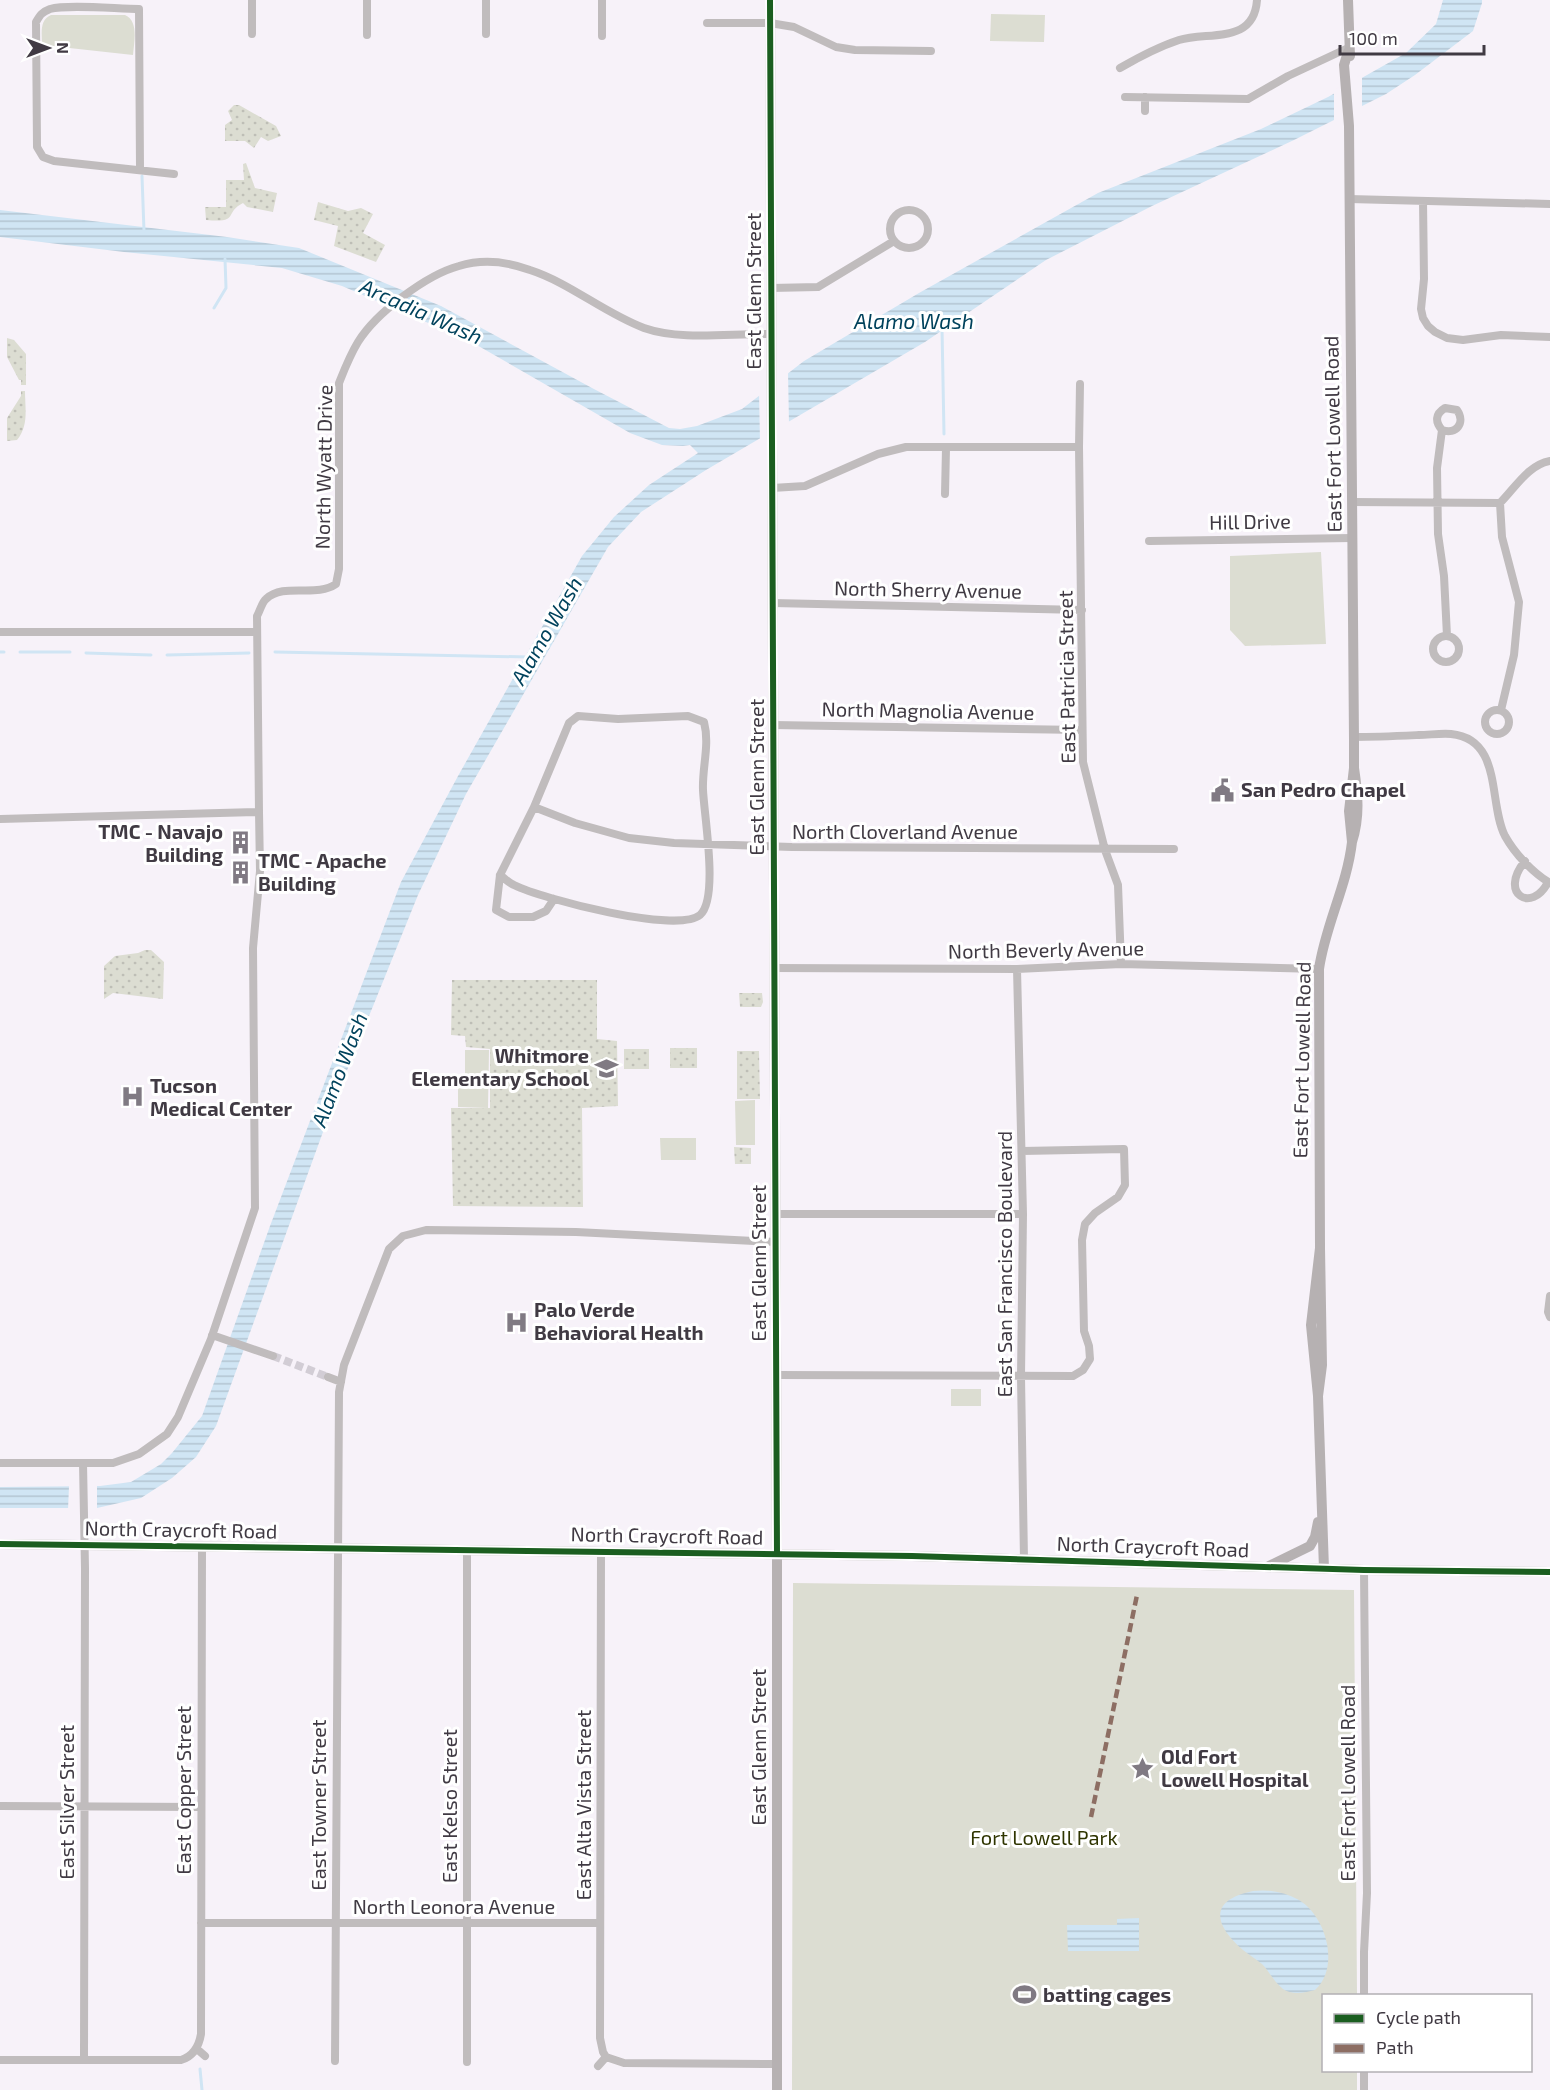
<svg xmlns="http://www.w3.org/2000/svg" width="1550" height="2090" font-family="'Exo 2',sans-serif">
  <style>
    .grass { fill: url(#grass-dots) }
    .park { fill: #dcddd2 }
    .water { fill: url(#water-rules) }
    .pier { fill: #f7f2f9 }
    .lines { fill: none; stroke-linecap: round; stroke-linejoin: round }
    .stream { stroke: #d0e5f4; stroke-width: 3 }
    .street-tunnel { stroke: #d2cdd5; stroke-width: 8; stroke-dasharray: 8 4; stroke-linecap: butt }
    .street { stroke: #c0bcbd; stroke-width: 8 }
    .secondary { stroke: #b6b1b2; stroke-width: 10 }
    .quiet { stroke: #8d6e63; stroke-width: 4.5; stroke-dasharray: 9 4.5; stroke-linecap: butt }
    .cycleway-casing { stroke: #fff; stroke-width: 10 }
    .cycleway { stroke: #1b5e20; stroke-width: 6 }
    .labels { text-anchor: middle; stroke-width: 6; stroke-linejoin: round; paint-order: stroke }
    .street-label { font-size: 20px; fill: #403a43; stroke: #fff }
    .poi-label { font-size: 20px; font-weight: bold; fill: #403a43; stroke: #fff; text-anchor: start }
    .park-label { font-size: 20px; fill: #2f3500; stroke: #fff }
    .water-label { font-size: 21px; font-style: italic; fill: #00425c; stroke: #fff }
  </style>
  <defs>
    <pattern id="grass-dots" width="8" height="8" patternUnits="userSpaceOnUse" patternTransform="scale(1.5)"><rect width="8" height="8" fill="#dcddd2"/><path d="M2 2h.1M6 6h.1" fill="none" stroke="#bebeb6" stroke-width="1.8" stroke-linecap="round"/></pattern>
    <pattern id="water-rules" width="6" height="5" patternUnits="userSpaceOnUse" patternTransform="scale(1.5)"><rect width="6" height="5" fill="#d0e5f4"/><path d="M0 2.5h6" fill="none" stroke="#b4c5d2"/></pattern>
  </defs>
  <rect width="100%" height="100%" fill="#f7f2f9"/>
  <path class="grass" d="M234 105H239L276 126 281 136 268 141 261 137 254 148 245 141H225V125L232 120 228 111Z
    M246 163 255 188 277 193 273 212 247 207 243 203C223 213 241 223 206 220L205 207H226V180H244L243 164Z
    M318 202 348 211 361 208 373 214 363 233 385 245 376 262 334 246 338 226 314 220Z
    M7 338 14 340 26 354V385H21V380H19L7 357Z
    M21 391H25C25 409 29 425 17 440L7 441V418L21 396Z
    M145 950H151L164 962 163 999 113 993 104 999V966L115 956 138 953Z
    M452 980H597V1039L617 1041 618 1106 582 1108 583 1207 453 1206 451 1108H490V1049L466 1047 465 1036 451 1035Z
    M739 993H762L763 1002 761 1007H740Z
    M670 1048H697V1068H670Z
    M624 1049H649V1069H624Z
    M737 1051H759L760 1099H737Z
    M734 1147 751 1148V1164H735Z"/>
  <path class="park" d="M991 14 1045 15 1044 42 990 41Z
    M51 15H125C139 21 134 42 133 55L42 45C42 34 39 20 51 15Z
    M1321 552 1326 644 1245 646 1230 630V556Z
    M465 1050H489L488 1108 458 1107V1085H465Z
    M755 1100V1145H736L735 1101Z
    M660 1138H696V1160H661Z
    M951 1389H981V1406H951Z
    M793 1583 1354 1590 1357 1995 1324 1996V2070L1357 2071V2090H792Z"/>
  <path class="water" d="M1443 0H1482V3L1473 31 1415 75 1386 94 1294 140 1152 206 1046 260 925 342 706 470 641 512 608 547 466 794 418 895 331 1110 216 1426 196 1457 172 1478 141 1498 97 1508H0V1487L100 1486 131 1482 161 1464 172 1453 202 1416 270 1226 401 882 458 776 582 556 614 517 649 485 698 453 690 445 683 446 662 445 630 433 468 340 342 286 282 268 124 252 0 237V210L227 237 299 248 441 306 592 388 669 428 680 429 697 426 742 409 804 361 919 293 1098 193 1261 129 1328 97 1406 53 1436 24Z
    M1253 1891C1270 1889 1284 1892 1299 1900 1327 1917 1340 1968 1315 1990 1305 1993 1291 1995 1283 1989 1274 1982 1269 1971 1262 1964 1256 1959 1249 1955 1243 1950 1213 1924 1209 1900 1253 1891Z
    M1139 1918V1951H1068L1067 1925H1117V1919Z"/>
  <path class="pier" d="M1362 74V109L1334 123V90Z
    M788 371 789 424 760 441 759 392Z
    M97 1485V1510H68L69 1486Z"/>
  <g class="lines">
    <path class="stream" d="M142 176 144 231
      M214 308 226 288 225 259
      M942 328 944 434
      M0 652H4
      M20 652H70
      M275 652 528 657
      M86 653 151 655
      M167 655 249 653
      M200 2069 202 2090"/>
    <path class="street-tunnel" d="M273 1356 328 1377"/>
    <path class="street" d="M252 0V34
      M486 0V34
      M602 0V36
      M707 23H770L794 27 836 47 855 50 931 51
      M367 35V0
      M1120 68C1139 57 1158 47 1179 40 1208 31 1254 45 1257 0
      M1125 97 1248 99 1288 76 1348 48
      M1145 97V111
      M140 169 139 9C118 9 68 4 50 9 42 12 40 15 36 22L37 147 43 157 54 161 174 174
      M1349 199 1550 204
      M1423 201 1424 279 1421 309 1423 318 1428 326 1435 332 1447 338 1463 340 1501 335 1550 337
      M890 229a19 19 0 1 1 38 0a19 19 0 1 1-38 0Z
      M771 288 818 287 894 241
      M1080 384 1079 447 1083 762 1105 850 1118 885 1121 964
      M1442 430C1456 435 1466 423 1457 410L1445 408C1435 414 1435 422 1442 430L1437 468 1438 534 1444 576 1447 636
      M772 488 805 486 878 454 906 447H1079
      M945 494 946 448
      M1352 502 1500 503C1515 488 1528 465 1550 461
      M1500 503 1502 537 1519 602 1514 655 1501 710
      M1149 541 1352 538
      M773 603 1082 610
      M0 632H256
      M1433 649a13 13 0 1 1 26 0a13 13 0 1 1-26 0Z
      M1485 722a12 12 0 1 1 24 0a12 12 0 1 1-24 0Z
      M773 725 1082 730
      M1354 737C1376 737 1397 736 1419 735 1429 735 1441 733 1451 734 1503 739 1488 803 1505 836 1515 854 1533 873 1550 883
      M534 807 575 823 629 838 674 843 792 847 1174 849
      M259 812 257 616C260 611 262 602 266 599 284 582 316 598 336 584L339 569V383C345 368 350 355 358 342 376 313 426 275 459 266 482 259 508 262 530 270 570 283 604 313 644 328 681 341 731 333 771 334
      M0 819 259 812 260 871 253 948 255 1208 211 1339 178 1417 167 1434 139 1454 113 1463H0
      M1525 861C1498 894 1532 914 1548 882
      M500 875C504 878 509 883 514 885 542 899 677 934 700 915 719 899 704 815 703 790 702 767 710 745 704 722L688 716 618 719 578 716 569 723 534 807 500 875 496 910 509 917H533L546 911 554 899
      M774 968 1017 969 1121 964 1319 969
      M1017 969 1023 1214 1021 1377 1024 1560
      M776 1214H1023
      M1550 1296 1548 1312 1550 1317
      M212 1335 273 1356
      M776 1375 1073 1376 1083 1370 1090 1359 1089 1346 1084 1331 1082 1240 1085 1224 1095 1213 1118 1197 1125 1185 1124 1149 1022 1151
      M328 1377 341 1382
      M83 1463 85 1568 84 2060
      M601 1551 600 2038 603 2052 606 2057
      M0 1806 201 1807
      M201 1923H600
      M1364 1996V1952L1367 1893 1364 1570
      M197 2049 205 2056
      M606 2057 624 2063 777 2064
      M0 2060H181C194 2056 199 2046 201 2034L202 1547
      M335 2061 339 1392 344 1365 389 1249 403 1236 426 1230 576 1232 776 1242
      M467 2062V1550
      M598 2066 606 2057
      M1364 2090V2070"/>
    <path class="secondary" d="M770 0 777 1554V2090
      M1348 0 1350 56
      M1348 52 1344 65 1349 126 1354 740V768L1349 811 1352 842C1360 817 1358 794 1354 768
      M1320 1248 1319 969C1325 926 1347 886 1352 842
      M1318 1396 1322 1365 1320 1248 1311 1325 1318 1396 1324 1569
      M0 1544 912 1556 1364 1570 1550 1572
      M1269 1566 1310 1546 1315 1537 1318 1522"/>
    <path class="quiet" d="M1091 1817 1137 1595"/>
    <defs>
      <path id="cycleway" d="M770 0 777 1554
        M0 1544 912 1556 1364 1570 1550 1572"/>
    </defs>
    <use href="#cycleway" class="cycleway-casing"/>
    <use href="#cycleway" class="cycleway"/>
  </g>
  <defs>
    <symbol id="civic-bare" viewBox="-9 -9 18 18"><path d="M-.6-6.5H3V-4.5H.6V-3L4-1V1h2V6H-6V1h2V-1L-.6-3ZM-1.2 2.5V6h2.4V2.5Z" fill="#807a83" stroke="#fff" stroke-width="2.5" paint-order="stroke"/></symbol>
    <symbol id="building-bare" viewBox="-9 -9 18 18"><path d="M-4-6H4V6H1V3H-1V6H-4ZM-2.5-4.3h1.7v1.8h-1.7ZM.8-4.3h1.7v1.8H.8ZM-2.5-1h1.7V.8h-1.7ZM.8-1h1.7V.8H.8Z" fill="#807a83" stroke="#fff" stroke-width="2.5" paint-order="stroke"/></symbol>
    <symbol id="school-bare" viewBox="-9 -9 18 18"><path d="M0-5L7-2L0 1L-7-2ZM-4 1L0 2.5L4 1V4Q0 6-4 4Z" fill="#807a83" stroke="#fff" stroke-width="2.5" paint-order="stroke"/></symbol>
    <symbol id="hospital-bare" viewBox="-9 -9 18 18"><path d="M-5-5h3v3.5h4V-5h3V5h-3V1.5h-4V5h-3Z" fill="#807a83" stroke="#fff" stroke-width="2.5" paint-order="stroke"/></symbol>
    <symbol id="sight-bare" viewBox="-9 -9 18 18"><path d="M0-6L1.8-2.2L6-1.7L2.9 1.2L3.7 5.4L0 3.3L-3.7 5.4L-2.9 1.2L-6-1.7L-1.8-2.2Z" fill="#807a83" stroke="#fff" stroke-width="2.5" paint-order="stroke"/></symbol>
    <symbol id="stadium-bare" viewBox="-9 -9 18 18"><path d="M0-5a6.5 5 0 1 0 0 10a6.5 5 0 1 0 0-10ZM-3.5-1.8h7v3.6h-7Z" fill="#807a83" stroke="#fff" stroke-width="2.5" paint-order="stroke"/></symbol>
  </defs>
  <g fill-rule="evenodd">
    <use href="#civic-bare" x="1206" y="774" width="33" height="33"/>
    <use href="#building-bare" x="224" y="826" width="33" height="33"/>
    <use href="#building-bare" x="224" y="856" width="33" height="33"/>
    <use href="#school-bare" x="590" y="1052" width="33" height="33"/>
    <use href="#hospital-bare" x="116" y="1080" width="33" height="33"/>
    <use href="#hospital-bare" x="500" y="1306" width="33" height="33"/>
    <use href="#sight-bare" x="1126" y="1752" width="33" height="33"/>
    <use href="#stadium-bare" x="1008" y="1978" width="33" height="33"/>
  </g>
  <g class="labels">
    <g class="street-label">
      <text transform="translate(754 291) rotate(-90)" y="7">East Glenn Street</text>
      <text transform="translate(1333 434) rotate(-91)" y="7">East Fort Lowell Road</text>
      <text transform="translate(324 467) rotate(-89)" y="7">North Wyatt Drive</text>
      <text transform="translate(1250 522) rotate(-1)" y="7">Hill Drive</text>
      <text transform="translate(928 590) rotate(1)" y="7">North Sherry Avenue</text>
      <text transform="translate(1067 677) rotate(-91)" y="7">East Patricia Street</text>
      <text transform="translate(928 711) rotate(1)" y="7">North Magnolia Avenue</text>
      <text transform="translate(757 777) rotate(-90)" y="7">East Glenn Street</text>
      <text x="905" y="839">North Cloverland Avenue</text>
      <text transform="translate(1046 950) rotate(-1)" y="7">North Beverly Avenue</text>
      <text transform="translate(1302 1060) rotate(-89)" y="7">East Fort Lowell Road</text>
      <text transform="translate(759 1263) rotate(-90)" y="7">East Glenn Street</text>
      <text transform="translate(1005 1264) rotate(-90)" y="7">East San Francisco Boulevard</text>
      <text transform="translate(181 1530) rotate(1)" y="7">North Craycroft Road</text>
      <text transform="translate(667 1536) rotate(1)" y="7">North Craycroft Road</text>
      <text transform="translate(1153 1547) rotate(2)" y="7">North Craycroft Road</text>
      <text transform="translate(759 1747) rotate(-90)" y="7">East Glenn Street</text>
      <text transform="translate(1348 1783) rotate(-90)" y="7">East Fort Lowell Road</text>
      <text transform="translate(184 1790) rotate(-90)" y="7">East Copper Street</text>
      <text transform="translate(67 1802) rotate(-90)" y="7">East Silver Street</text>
      <text transform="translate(319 1805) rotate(-90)" y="7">East Towner Street</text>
      <text transform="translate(584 1805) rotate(-90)" y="7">East Alta Vista Street</text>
      <text transform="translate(450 1806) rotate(-90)" y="7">East Kelso Street</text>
      <text x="454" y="1914">North Leonora Avenue</text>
    </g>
    <g class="poi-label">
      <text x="1241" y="797">San Pedro Chapel</text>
      <text x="223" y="839" text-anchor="end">TMC - Navajo<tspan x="223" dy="23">Building</tspan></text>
      <text x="258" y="868">TMC - Apache<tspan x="258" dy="23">Building</tspan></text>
      <text x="589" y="1063" text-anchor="end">Whitmore<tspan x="589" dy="23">Elementary School</tspan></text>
      <text x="150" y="1093">Tucson<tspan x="150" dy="23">Medical Center</tspan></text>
      <text x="534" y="1317">Palo Verde<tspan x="534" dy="23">Behavioral Health</tspan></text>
      <text x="1161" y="1764">Old Fort<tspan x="1161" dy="23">Lowell Hospital</tspan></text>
      <text x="1043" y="2002">batting cages</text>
    </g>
    <g class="park-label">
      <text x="1044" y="1845">Fort Lowell Park</text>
    </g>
    <g class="water-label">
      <text transform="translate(421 312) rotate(24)" y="7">Arcadia Wash</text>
      <text x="914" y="329">Alamo Wash</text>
      <text transform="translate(547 631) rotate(-60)" y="7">Alamo Wash</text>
      <text transform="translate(340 1070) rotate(-69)" y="7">Alamo Wash</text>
    </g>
  </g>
  <rect x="1322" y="1994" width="210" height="78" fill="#ffffff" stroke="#b3b0b4" stroke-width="1.5"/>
  <rect x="1334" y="2014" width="30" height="9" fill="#1b5e20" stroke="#b3b0b4" stroke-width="1.5"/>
  <text x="1376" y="2024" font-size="18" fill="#403a43">Cycle path</text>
  <rect x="1334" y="2044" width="30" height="9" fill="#8d6e63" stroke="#b3b0b4" stroke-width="1.5"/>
  <text x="1376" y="2054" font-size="18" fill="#403a43">Path</text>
  <g transform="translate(48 48) rotate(90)" stroke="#ffffff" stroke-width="4.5" paint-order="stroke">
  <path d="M0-4.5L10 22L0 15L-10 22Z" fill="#403a43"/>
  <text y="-9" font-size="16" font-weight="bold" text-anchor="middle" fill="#403a43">N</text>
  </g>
  <path d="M1340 45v9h144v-9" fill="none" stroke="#403a43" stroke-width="3"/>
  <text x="1349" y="45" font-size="18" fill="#403a43" stroke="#ffffff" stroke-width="4.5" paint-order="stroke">100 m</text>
</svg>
